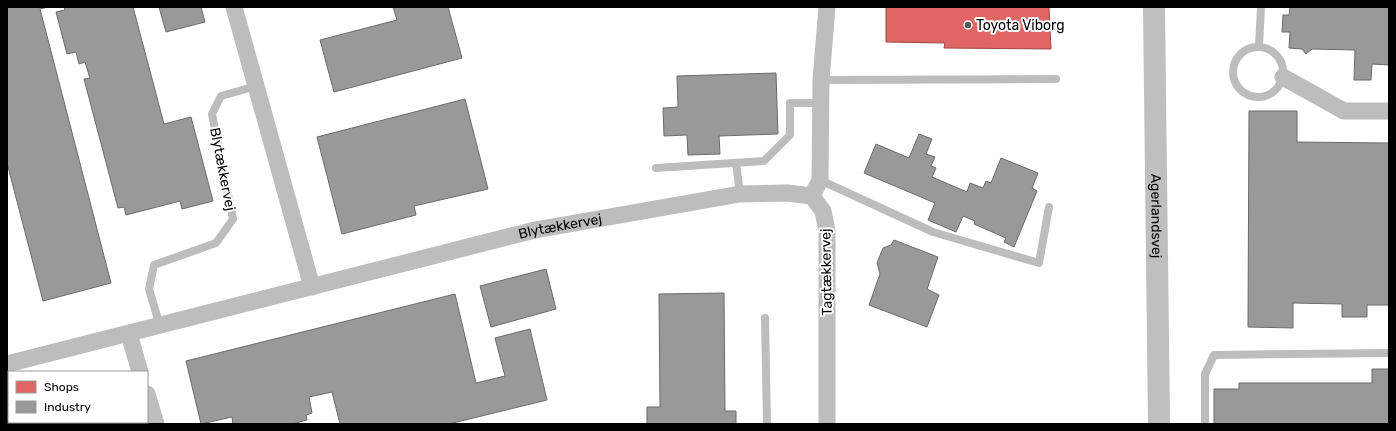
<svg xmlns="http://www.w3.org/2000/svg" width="1396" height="431" font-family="Rubik,sans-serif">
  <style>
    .shops { fill: #e06666; stroke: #9d4747 }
    .industry { fill: #999; stroke: #6b6b6b }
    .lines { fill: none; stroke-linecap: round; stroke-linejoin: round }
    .lane { stroke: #bdbdbd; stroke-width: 8 }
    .street { stroke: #bdbdbd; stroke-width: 17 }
    .secondary { stroke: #bfbfbf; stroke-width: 22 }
    .poi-dot { fill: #595959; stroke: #fff; stroke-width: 1.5 }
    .labels { text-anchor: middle; stroke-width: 4; stroke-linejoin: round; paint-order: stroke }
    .poi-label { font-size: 14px; fill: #000; stroke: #fff; text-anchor: start }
    .street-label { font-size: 14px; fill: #000; stroke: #fff }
  </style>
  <rect width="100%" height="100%" fill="#fff"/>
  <path class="shops" d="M886 7H1049L1051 49 944 48 945 43 886 42Z"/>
  <path class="industry" d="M7 7H48L40 9 111 283 43 301 7 163Z
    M64 7H133L164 124 191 117 213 201 182 209 180 201 126 215 124 207 118 208 84 79 90 78 85 62 79 64 76 52 67 54 56 12 65 10Z
    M159 7H201L205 22 166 32Z
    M393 7H448L462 58 334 92 320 40 397 20Z
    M1290 7H1389V65L1372 64 1371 80H1354L1355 50 1312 49 1306 54 1302 49 1289 48 1290 32H1282L1283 15H1289Z
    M776 73 778 134 719 136 720 154 688 155 687 135 664 136 663 108 678 107 677 76Z
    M465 99 488 189 414 206 416 215 342 234 317 137Z
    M1249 111H1297V142L1389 143V305H1367V317H1342V304L1293 303V328L1248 327Z
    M919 134 932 139 926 154 935 157 931 166 936 168 932 177 967 192 970 183 983 188 986 181 991 183 1001 158 1038 173 1032 188 1037 191 1014 247 1004 242 1006 238 974 224 975 221 963 216 956 232 928 220 935 203 864 173 876 144 909 158Z
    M894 240 938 257 927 289 939 295 927 327 869 305 880 274 877 263 883 248 891 245Z
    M546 269 556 309 491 327 480 286Z
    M724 293 725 411H736V424H647V407H660L659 294Z
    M455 294 476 383 505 376 495 338 530 329 547 400 449 424H340L332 392 309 397 312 413 306 415 307 420 292 424H233L232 417 201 424 186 361Z
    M1372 369H1389V424H1214V389H1239V383H1372Z
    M48 422H96L97 424H40Z"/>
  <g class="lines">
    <path class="lane" d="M1259 47 1261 7
      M1233 72a25 25 0 1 1 50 0a25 25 0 1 1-50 0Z
      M821 80 1056 79
      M736 163 740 194
      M656 168 764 161 790 135V103H821
      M820 180 933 232 1039 263 1049 207
      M765 318 767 424
      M160 326 149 289 154 265 216 243 233 219 212 114 221 96 256 86
      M7 411 9 410
      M107 422 108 424
      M1205 424V374L1214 355 1389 353"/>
    <g class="street">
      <path d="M234 7 312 287"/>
      <path d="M1283 77 1344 111H1389"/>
      <path d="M129 334 140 372"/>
      <path id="s1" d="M7 364 535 230 740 194 787 193 812 196"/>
      <path d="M147 394 156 424"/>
      <path d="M827 424V231L823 211 812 196 820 180 821 80 827 7"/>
    </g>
    <path class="secondary" id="s2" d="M1154 7 1159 424"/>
  </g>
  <circle class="poi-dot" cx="968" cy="25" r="4"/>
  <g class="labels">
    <g class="poi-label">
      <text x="976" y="30">Toyota Viborg</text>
    </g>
    <g class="street-label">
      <text transform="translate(223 169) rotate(79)" y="5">Blytækkervej</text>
      <text dy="5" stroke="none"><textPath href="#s2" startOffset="209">Agerlandsvej</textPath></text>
      <text dy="5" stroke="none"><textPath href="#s1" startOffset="570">Blytækkervej</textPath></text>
      <text transform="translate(826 272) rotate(-91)" y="5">Tagtækkervej</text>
    </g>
  </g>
  <rect width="1396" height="431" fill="none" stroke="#000000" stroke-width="16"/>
  <rect x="8" y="371" width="140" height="52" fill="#ffffff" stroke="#999999"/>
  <rect x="16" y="381" width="20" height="12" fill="#e06666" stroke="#999999"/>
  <text x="44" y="391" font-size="12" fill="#000000">Shops</text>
  <rect x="16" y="401" width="20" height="12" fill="#999999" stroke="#999999"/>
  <text x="44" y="411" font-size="12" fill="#000000">Industry</text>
</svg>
